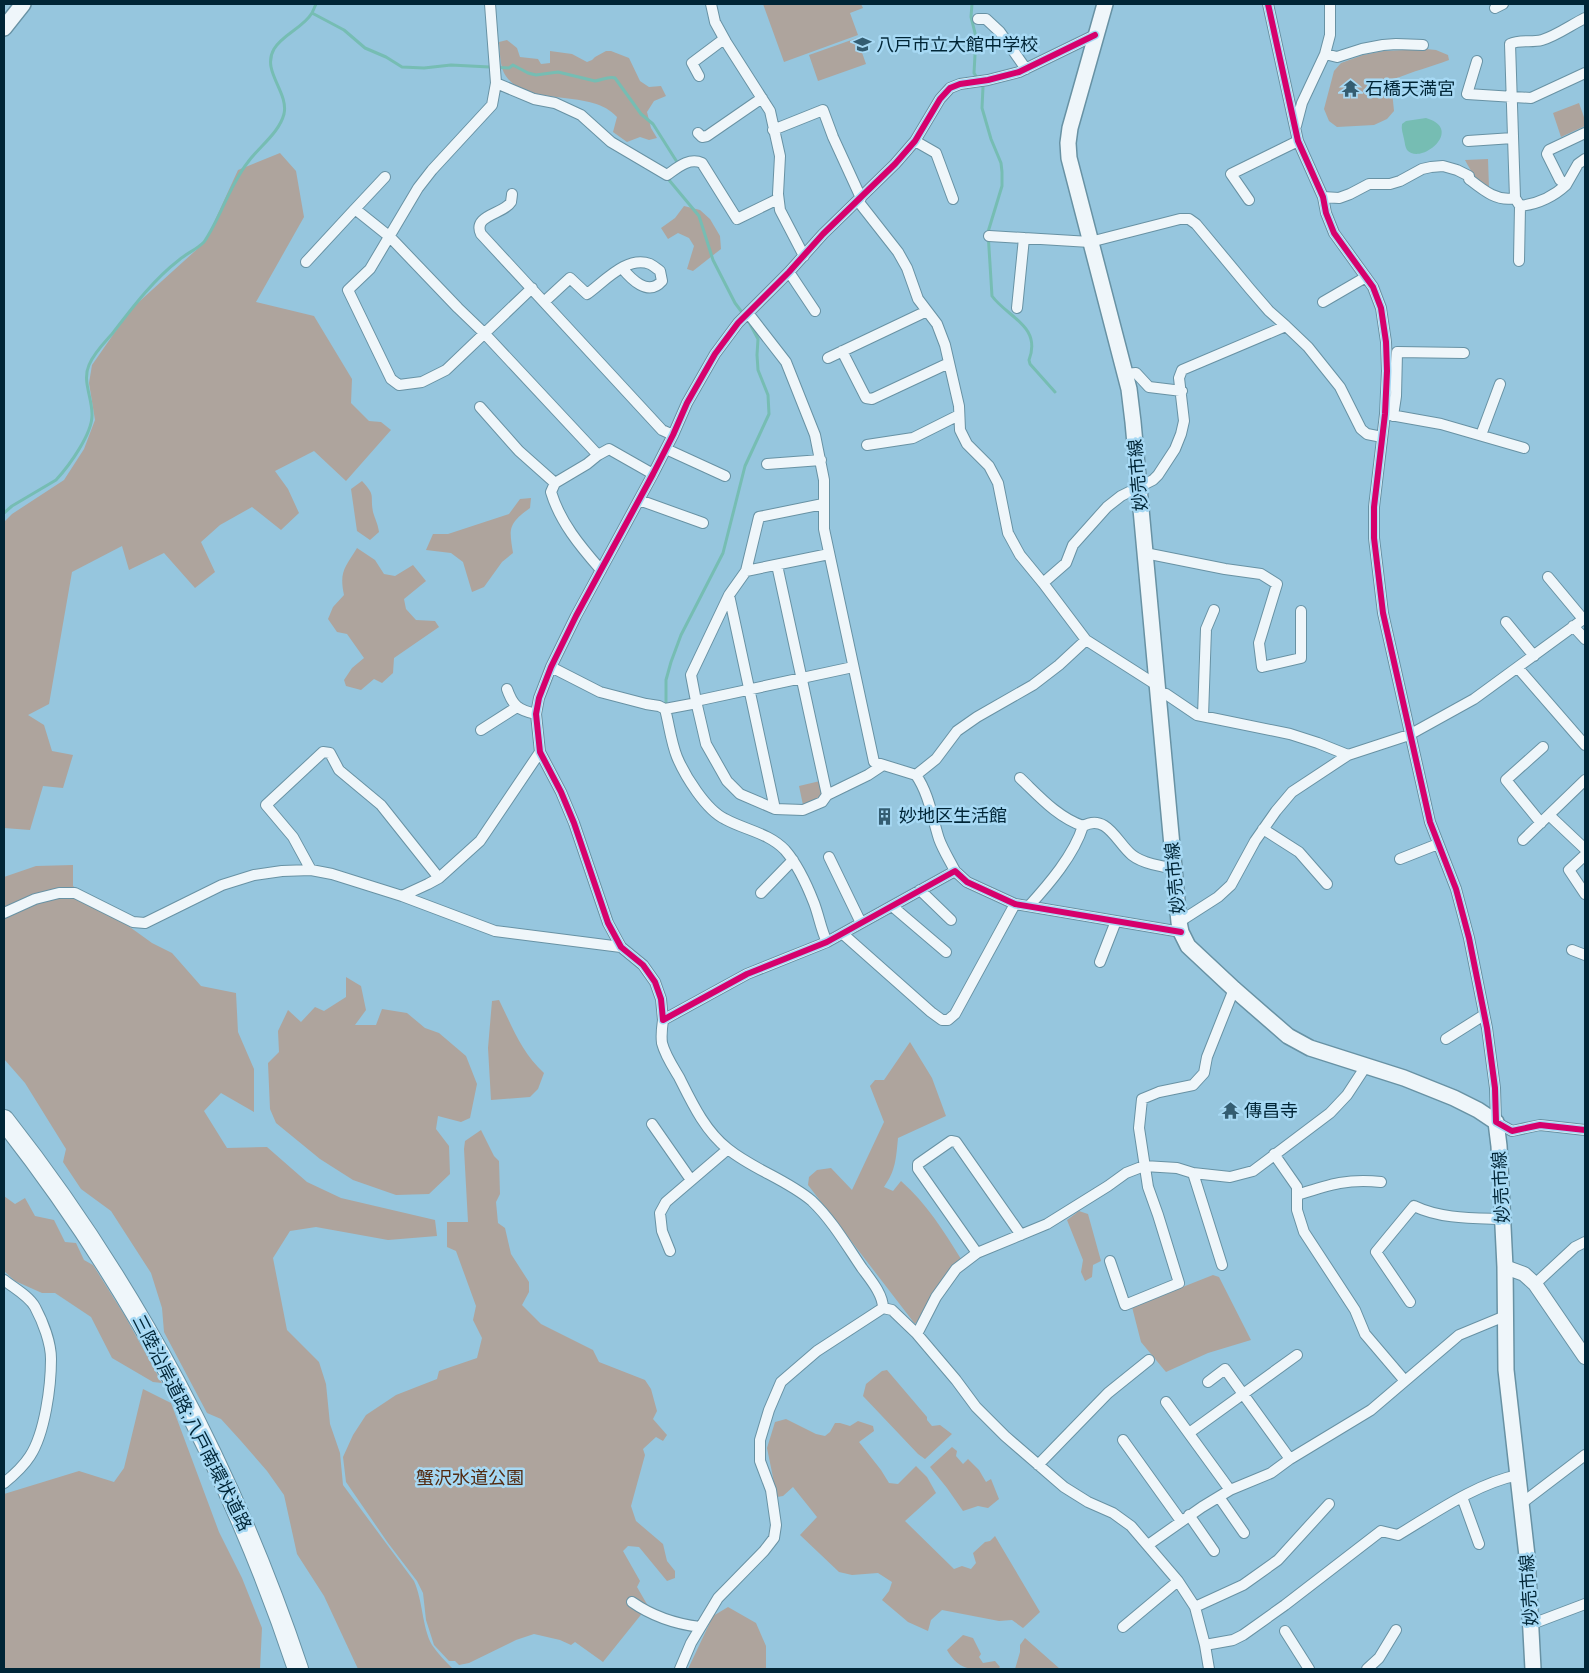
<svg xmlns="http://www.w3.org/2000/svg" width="1589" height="1673" font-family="Manrope,'Noto Sans JP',sans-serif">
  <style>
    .green { fill: #aea49d }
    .water { fill: #76bdb3 }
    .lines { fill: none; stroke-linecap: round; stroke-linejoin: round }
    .stream { stroke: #76bdb3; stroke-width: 3 }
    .minor-casing { stroke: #6892a4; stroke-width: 12 }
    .tertiary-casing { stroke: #6892a4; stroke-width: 16 }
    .secondary-casing { stroke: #6892a4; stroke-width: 18 }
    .motorway-casing { stroke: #6892a4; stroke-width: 22 }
    .minor { stroke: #eff6fa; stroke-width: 10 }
    .tertiary { stroke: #eff6fa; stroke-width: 14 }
    .secondary { stroke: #eff6fa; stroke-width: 15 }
    .motorway { stroke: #eff6fa; stroke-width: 20 }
    .cycleway-casing { stroke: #a7d9f4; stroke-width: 9 }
    .cycleway { stroke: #d6006c; stroke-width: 6 }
    .labels { text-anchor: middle; stroke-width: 5; stroke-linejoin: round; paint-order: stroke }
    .poi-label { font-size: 18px; fill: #002536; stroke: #a7d9f4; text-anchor: start }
    .street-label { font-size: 18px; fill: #002536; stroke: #a7d9f4 }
    .park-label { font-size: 18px; fill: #532b11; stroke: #a7d9f4 }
  </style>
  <rect width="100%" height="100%" fill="#96c6de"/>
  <path class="green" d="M763 4H861L863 8 850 13 858 35 784 62Z
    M857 38 866 64 818 81 809 55Z
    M507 40 517 48 520 57 538 59 541 64 550 63V51L572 54 587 62 592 60 595 57 606 51H611L629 58 640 81 649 87 661 86 666 96 654 101 647 112 651 128 657 138 649 140 640 137 627 142 613 132 617 117C591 87 524 109 504 73 500 65 500 52 499 42Z
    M1426 49 1436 50 1448 55 1449 60C1431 67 1413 71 1395 79L1392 91 1394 111 1387 119 1374 125 1337 127 1329 121 1324 109 1334 71 1341 63 1363 55 1384 51Z
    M1579 103 1585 120V126L1561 137 1553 113Z
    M280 153 296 171 304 217 256 302 314 316 352 379 351 403 369 421 381 422 391 430 346 481 314 451 275 471 288 489 299 513 281 530 252 507 220 525 201 542 215 572 195 588 164 553 129 570 122 546 72 572 49 704 28 715 44 725 52 751 73 755 63 788 43 786 30 830 4 828V522L12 514 64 480 84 449 95 420 89 383 92 365 131 309 205 242 238 170Z
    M1488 159 1489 188C1477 183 1471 171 1465 160Z
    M684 206 700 210 710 219 720 236 721 249 693 271 687 269 694 246 689 238 678 233 668 239 661 228 675 218Z
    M362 481C376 496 370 494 373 512 375 519 378 524 379 532L370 540 357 531 351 489Z
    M531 498 530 508C508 524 509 528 513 553L502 562 484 587 472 592 463 562 451 553 426 550 433 534H448L509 514 520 499Z
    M357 548 375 560 384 574 395 576 413 565 426 581 404 599 406 609 416 620 435 621 439 627 394 658 393 673 382 683 374 679 361 690 346 686 344 680 352 668 364 658 347 634 337 632 328 619 333 607 344 595C339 571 345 568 357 548Z
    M820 781 823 792 821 797 803 805 799 786Z
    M73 865V886L152 943 172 953 201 986 236 993 238 1032 254 1069V1112L221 1093 204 1111 227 1148 267 1147 307 1182 341 1198 435 1220 437 1236 388 1240 316 1227 290 1231 273 1258 287 1330 319 1362 326 1384 330 1424 340 1453 343 1485 414 1581C423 1601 422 1627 432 1645 438 1654 446 1662 453 1669H358L324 1596 297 1554 284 1495 267 1471 241 1441 221 1419 207 1413 164 1332 162 1308 151 1273 111 1211 81 1189 63 1162 66 1149 25 1083 4 1059V877L36 866Z
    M346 977 361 986 366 1010 355 1025H376L382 1009 407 1013 425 1028 439 1033 466 1056 477 1084 470 1118 461 1122 438 1116 436 1129 449 1146 450 1174 429 1194 396 1195 353 1180 320 1159 276 1123 270 1109 268 1063 279 1052 278 1031 288 1010 301 1022 315 1007 324 1011 346 997Z
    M499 1000C513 1028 521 1052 544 1073L538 1089 530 1097 491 1100 488 1048 492 1001Z
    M910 1042 932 1078 946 1116 898 1138C896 1158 896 1170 884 1187L893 1191 901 1181C927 1204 943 1230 961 1259L915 1324 808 1185 809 1177 817 1170 831 1168 852 1190 884 1122 870 1086 875 1080H884Z
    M481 1130 494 1156 499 1161 500 1194 496 1202 498 1223 505 1228 511 1254 529 1282V1292L522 1305 541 1324 593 1350 599 1362 645 1380 651 1389 657 1411 653 1419 667 1435 663 1441 656 1437 643 1449 645 1455 631 1506 636 1521 663 1544 667 1561 675 1571V1578L667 1581 639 1547 628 1546 623 1551 640 1581 637 1587 648 1606 603 1662 575 1642 571 1645 560 1640 534 1634 516 1640 469 1663 459 1665 455 1661H449L434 1645 426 1620 423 1593 417 1581 388 1543 346 1482 343 1457 353 1435 366 1415 396 1395 437 1379 439 1371 477 1358 482 1338 473 1320 476 1306 456 1251 447 1247V1222H468L464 1149 465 1141Z
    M4 1196 15 1204 25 1198 35 1216 54 1220 65 1242 76 1243 84 1260 93 1265 125 1316 162 1383 153 1382 112 1358 91 1317 55 1293H42L15 1281 4 1271Z
    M1079 1211 1088 1214 1101 1261 1093 1265 1092 1277 1085 1281 1081 1272 1083 1260 1067 1220Z
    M1213 1275 1219 1277 1251 1340 1208 1353 1166 1372 1141 1342 1132 1307Z
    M887 1370 927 1417V1420L932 1426 940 1425 952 1434 925 1459 918 1454 863 1396 866 1384 882 1371Z
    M143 1389 171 1403 219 1532 242 1578 262 1628 260 1669H4V1494L79 1471 114 1482 124 1468Z
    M786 1419 816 1434 825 1436 830 1432 835 1423H840L850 1426 858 1421 873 1426 874 1431 859 1442 881 1470 889 1483 898 1484 916 1466 927 1477 936 1493 905 1521 954 1569 962 1566 971 1569 976 1563 973 1553 985 1542 990 1541 995 1536 1040 1612 1023 1628 1012 1620 999 1621 942 1610 931 1620 928 1631 908 1622 882 1600 889 1591 892 1582 878 1573 852 1575 839 1572 800 1535 817 1517 793 1487 783 1496 777 1497 767 1448 775 1422Z
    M952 1447 957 1451 956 1456 963 1464 968 1459 979 1470 986 1482 991 1479 999 1499 988 1508 978 1506 963 1511 947 1488 930 1467Z
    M728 1607 756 1623 766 1646V1669H688L713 1616Z
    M963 1635 973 1638 981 1654 979 1657 983 1663 995 1661 1000 1667 998 1669C974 1669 960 1673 947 1650Z
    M1025 1638 1060 1669H1015L1020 1652V1645Z"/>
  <path class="water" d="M1426 118C1465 129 1421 166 1407 150 1405 147 1405 143 1404 139 1403 134 1401 129 1402 124L1406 121Z"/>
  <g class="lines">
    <path class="stream" d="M316 4 312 13 344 30 365 48 386 57 402 67 424 68 451 65 509 68 513 65 528 73 536 75 558 72 595 81C602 80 609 76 615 78L641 114 653 124 677 162 676 165
      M972 4 971 17 976 37 974 73 983 87 982 108 991 139 1001 163 1002 172V186L988 232 992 296C1007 317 1042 326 1029 360L1030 364 1055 392
      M671 175 669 180 699 216 713 260 735 303 744 315
      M4 513 12 506 56 480C69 466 93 433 92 414 92 397 82 381 89 365 94 353 104 343 112 334 132 308 153 280 179 260 187 253 196 250 204 242 221 217 229 186 248 162 259 147 279 133 284 114 289 92 261 71 274 49 283 34 303 28 312 13
      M666 704V680L671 662 681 635 723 553 745 466 769 414 768 395 758 370 757 355 758 339 749 322"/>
    <defs>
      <path id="minor" d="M490 4 496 83 492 105 432 170 418 188 370 269 348 290 391 379 399 385 422 382 446 370 532 288
        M711 4 715 22 726 42 770 111 780 156 778 194 780 210 804 256
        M1268 4 1298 141 1323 197 1326 213 1334 233 1373 287 1381 308 1386 342 1387 371 1385 414 1374 507V538L1383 613 1430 822 1456 889 1469 938 1487 1028 1495 1088 1496 1122 1512 1131 1540 1125 1585 1130
        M1495 8 1503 4
        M978 19H986L1000 32 1026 69
        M1095 35 1019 72 988 80 960 84 950 88 940 99 915 141 895 164 823 234 789 272 738 323 715 354 687 403 673 435 653 474 576 616 551 667 539 698 536 714 540 752 561 792 574 823 608 923 621 947 643 965 655 982 661 999 663 1020 747 974 827 942 955 871 967 882 1015 904 1181 932
        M1325 54 1337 57 1362 49 1383 45 1396 44 1423 45
        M1477 61 1467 94 1531 98 1585 73
        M699 76 692 63 724 39
        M496 83 534 99 555 103 581 115 611 142 667 175C677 168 689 157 702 163L737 219 778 199
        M1296 126 1302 103 1325 54 1330 35V4
        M773 130 823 110 833 137 861 198
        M698 133 702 137 707 136 762 98
        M915 141 936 153 953 199
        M1468 141 1513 138
        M1566 185 1578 164 1585 159
        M512 194C512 195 511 202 511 202 504 214 472 215 481 234L662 430 673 435
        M1323 197 1339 198 1350 194 1369 184H1390L1400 181 1422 169 1431 167 1443 166 1457 170 1469 176V179C1483 190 1497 202 1515 198
        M1249 200 1231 174 1298 141
        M858 201 898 252 907 268 918 299 937 324 945 345 959 406 960 430 967 444 989 466 998 483 1008 533 1020 555 1043 583 1086 640 1158 686
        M1520 206C1537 204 1553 197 1566 185L1560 180 1547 154 1549 150 1585 133
        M355 209 385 177
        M989 236 1090 242 1180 219H1189L1196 224 1250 289 1269 311 1286 326 1182 370 1179 378 1184 421 1181 434 1175 449 1158 475 1153 480 1121 496 1107 507 1073 545 1066 563 1043 583
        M1519 261 1520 206 1515 198 1510 44C1520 39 1531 43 1542 40 1556 36 1571 25 1585 18
        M306 262 355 209 390 237 458 308 484 333 598 455 609 449 653 474
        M789 272 815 311
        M544 302 570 278 587 294C604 282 627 255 650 264 654 266 657 269 660 271L662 281C648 297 631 279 622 268
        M1323 302 1366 277
        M1017 308 1024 238
        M748 313 786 362 815 435 824 480V529L874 762 916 775C929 794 932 817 939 839 943 850 950 861 955 871
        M1286 326 1308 347 1340 387 1361 429 1367 434 1382 437
        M842 351 866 398 872 399 949 363
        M828 358 927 311
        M1125 374 1136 373 1149 387 1182 391
        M480 407 519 451 555 483
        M1385 414 1441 424 1524 448
        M1393 416 1396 396 1397 352 1464 353
        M1481 435 1500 384
        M867 445 913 438 959 415
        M666 449 725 476
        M598 455 587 464 555 483 551 492C560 522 580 546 601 570
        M767 464 821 460
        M639 500 703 523
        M1145 553 1225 569 1261 574 1277 584 1259 643 1262 667 1301 658V611
        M777 565 827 795
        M746 571 829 554
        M1548 577 1583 619
        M729 595 775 809
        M1506 622 1534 656
        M1573 626 1585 639
        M551 667 600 692 646 704 659 706 665 709C669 724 671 742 677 757 685 776 706 810 725 819 745 830 769 833 785 850 798 865 807 885 814 903 819 916 821 930 827 942
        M853 667 696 701 706 744 727 781 740 794 775 809 803 810 822 802 827 795 868 775 883 765
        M1518 668 1585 745
        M507 689C513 706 518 710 536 714
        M1158 693 1166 694 1197 715 1290 734 1318 743 1348 755
        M696 701 691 675 729 595 746 571 759 517 823 504
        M665 709 697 703
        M1203 716 1206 629 1214 610
        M481 730 517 707
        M916 775 936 759 957 731 977 717 1033 685 1059 665 1086 640
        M1020 778C1039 796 1057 817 1083 826
        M1549 815 1585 849
        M1541 823 1506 780 1543 747
        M1263 829 1299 852 1327 884
        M1523 840 1585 780
        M1585 855 1569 870 1585 894
        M829 857 861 923
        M1400 859 1438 844
        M311 870 293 837 266 805 323 752 330 753 339 770 381 805 439 878
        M920 890 951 920
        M761 893 793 860
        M402 896 428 884 439 878 480 841 540 752
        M892 906 946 952
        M1029 906C1049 884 1074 855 1083 826 1107 813 1117 843 1132 855 1142 863 1162 867 1174 868
        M4 913 35 899 59 893H75L133 922 145 923 222 885 254 875 282 871 311 870 332 874 402 896 495 931 621 947
        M1179 922 1218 897 1231 885 1255 841 1276 811 1292 792 1348 755 1409 735 1474 699 1585 618
        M843 934 931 1012 942 1020H948L955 1014 1015 904
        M1572 950 1585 955
        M1100 962 1116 921
        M663 1020C662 1027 661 1036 662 1043 665 1055 673 1067 679 1077 692 1103 705 1131 728 1149 754 1170 786 1179 812 1201 832 1220 847 1246 862 1268 870 1279 883 1294 883 1308
        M1446 1039 1484 1015
        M652 1124 691 1180
        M1274 1154 1297 1187V1210L1304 1232 1355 1310 1365 1334 1405 1381
        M1193 1173 1222 1265
        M1297 1195C1328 1185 1348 1178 1381 1182
        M670 1251 662 1231 660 1213 666 1202 728 1149
        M977 1253 918 1169V1164L951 1141 956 1142 1021 1235
        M1110 1261 1125 1305 1179 1283 1158 1215 1148 1187 1139 1128 1142 1099 1159 1092 1193 1085 1204 1073 1207 1057 1234 989
        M4 1280C14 1288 29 1296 35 1307 43 1322 51 1343 51 1359 51 1386 45 1433 30 1456 23 1467 14 1475 4 1483
        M1535 1284 1575 1247 1585 1242
        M1410 1302 1376 1252 1414 1206C1441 1219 1473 1218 1503 1219
        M883 1308 892 1310 917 1334 956 1380 976 1407 1005 1436 1064 1487 1088 1502 1113 1513 1131 1526 1178 1581 1195 1607 1205 1645 1209 1669
        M917 1334 936 1297 956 1269 977 1253 1047 1224 1108 1186 1126 1173 1144 1166 1177 1168 1193 1173 1230 1177 1253 1171 1330 1113 1347 1095 1366 1066
        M1208 1382 1225 1369 1290 1459
        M1166 1402 1230 1490
        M1189 1433 1297 1355
        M1123 1440 1181 1521
        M1038 1465 1108 1393 1149 1360
        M1219 1497 1244 1533
        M1462 1497 1479 1544
        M1522 1503 1585 1455
        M1189 1515 1214 1551
        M1148 1545 1202 1507 1230 1490 1271 1473 1290 1459 1371 1410 1459 1335 1505 1316
        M632 1602C652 1616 676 1624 700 1627
        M1195 1607 1243 1585 1278 1560 1329 1504
        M1532 1624 1585 1604
        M1123 1627 1178 1581
        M1285 1631 1309 1669
        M1205 1645 1233 1640 1243 1635 1285 1605 1381 1531 1398 1535C1435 1513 1475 1484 1518 1475
        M680 1669 691 1643 718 1598 764 1551 774 1538 776 1525 771 1490 760 1461V1440L769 1410 781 1382 817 1351 883 1308
        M1367 1669 1379 1658 1396 1630"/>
      <path id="tertiary" d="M1505 1267 1524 1274 1535 1284 1585 1357"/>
      <path id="secondary" d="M1105 4 1070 128 1068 143 1069 158 1129 389 1133 422 1179 922 1181 932 1188 946 1234 989 1288 1036 1310 1048 1404 1078 1454 1098 1478 1110 1496 1122 1499 1146 1505 1267 1506 1370 1527 1556 1533 1669
        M4 28 23 4"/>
      <path id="motorway" d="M4 1120C133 1284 232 1471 298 1669"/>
    </defs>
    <use href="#minor" class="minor-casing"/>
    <use href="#tertiary" class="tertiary-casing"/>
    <use href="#secondary" class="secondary-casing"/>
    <use href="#motorway" class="motorway-casing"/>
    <use href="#minor" class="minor"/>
    <use href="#tertiary" class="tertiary"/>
    <use href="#secondary" class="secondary"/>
    <use href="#motorway" class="motorway"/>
    <defs>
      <path id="cycleway" d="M1268 4 1298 141 1323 197 1326 213 1334 233 1373 287 1381 308 1386 342 1387 371 1385 414 1374 507V538L1383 613 1430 822 1456 889 1469 938 1487 1028 1495 1088 1496 1122 1512 1131 1540 1125 1585 1130
        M1095 35 1019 72 988 80 960 84 950 88 940 99 915 141 895 164 823 234 789 272 738 323 715 354 687 403 673 435 653 474 576 616 551 667 539 698 536 714 540 752 561 792 574 823 608 923 621 947 643 965 655 982 661 999 663 1020 747 974 827 942 955 871 967 882 1015 904 1181 932"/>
    </defs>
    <use href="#cycleway" class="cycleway-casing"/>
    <use href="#cycleway" class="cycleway"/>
  </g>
  <defs>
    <symbol id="school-bare" viewBox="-9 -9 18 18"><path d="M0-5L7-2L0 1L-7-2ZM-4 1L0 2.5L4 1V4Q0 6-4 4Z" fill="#345d71" stroke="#a7d9f4" stroke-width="2.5" paint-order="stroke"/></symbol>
    <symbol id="temple-bare" viewBox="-9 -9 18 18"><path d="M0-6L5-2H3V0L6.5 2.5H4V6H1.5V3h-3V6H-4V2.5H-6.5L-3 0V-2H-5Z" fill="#345d71" stroke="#a7d9f4" stroke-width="2.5" paint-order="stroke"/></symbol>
    <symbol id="building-bare" viewBox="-9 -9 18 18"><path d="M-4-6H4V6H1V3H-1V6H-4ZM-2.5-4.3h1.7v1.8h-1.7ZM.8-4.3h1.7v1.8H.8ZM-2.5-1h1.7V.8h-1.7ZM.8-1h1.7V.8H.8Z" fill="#345d71" stroke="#a7d9f4" stroke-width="2.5" paint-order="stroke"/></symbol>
  </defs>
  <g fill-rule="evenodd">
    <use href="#school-bare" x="850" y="32" width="25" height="25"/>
    <use href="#temple-bare" x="1338" y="76" width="25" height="25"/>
    <use href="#building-bare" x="872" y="804" width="25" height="25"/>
    <use href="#temple-bare" x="1218" y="1098" width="25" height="25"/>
  </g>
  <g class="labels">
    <g class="poi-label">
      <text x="876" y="51">八戸市立大館中学校</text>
      <text x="1365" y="95">石橋天満宮</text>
      <text x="899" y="822">妙地区生活館</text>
      <text x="1244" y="1117">傳昌寺</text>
    </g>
    <g class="street-label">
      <text transform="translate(1138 475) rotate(-95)" y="6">妙売市線</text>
      <text transform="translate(1175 878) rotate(-95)" y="6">妙売市線</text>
      <text transform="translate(1501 1187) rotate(-93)" y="6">妙売市線</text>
      <text transform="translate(192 1423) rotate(63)" y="6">三陸沿岸道路;八戸南環状道路</text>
      <text transform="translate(1529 1590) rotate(-94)" y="6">妙売市線</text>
    </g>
    <g class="park-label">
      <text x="470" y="1484">蟹沢水道公園</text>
    </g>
  </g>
  <rect width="1589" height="1673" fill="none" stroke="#002536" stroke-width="10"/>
</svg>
